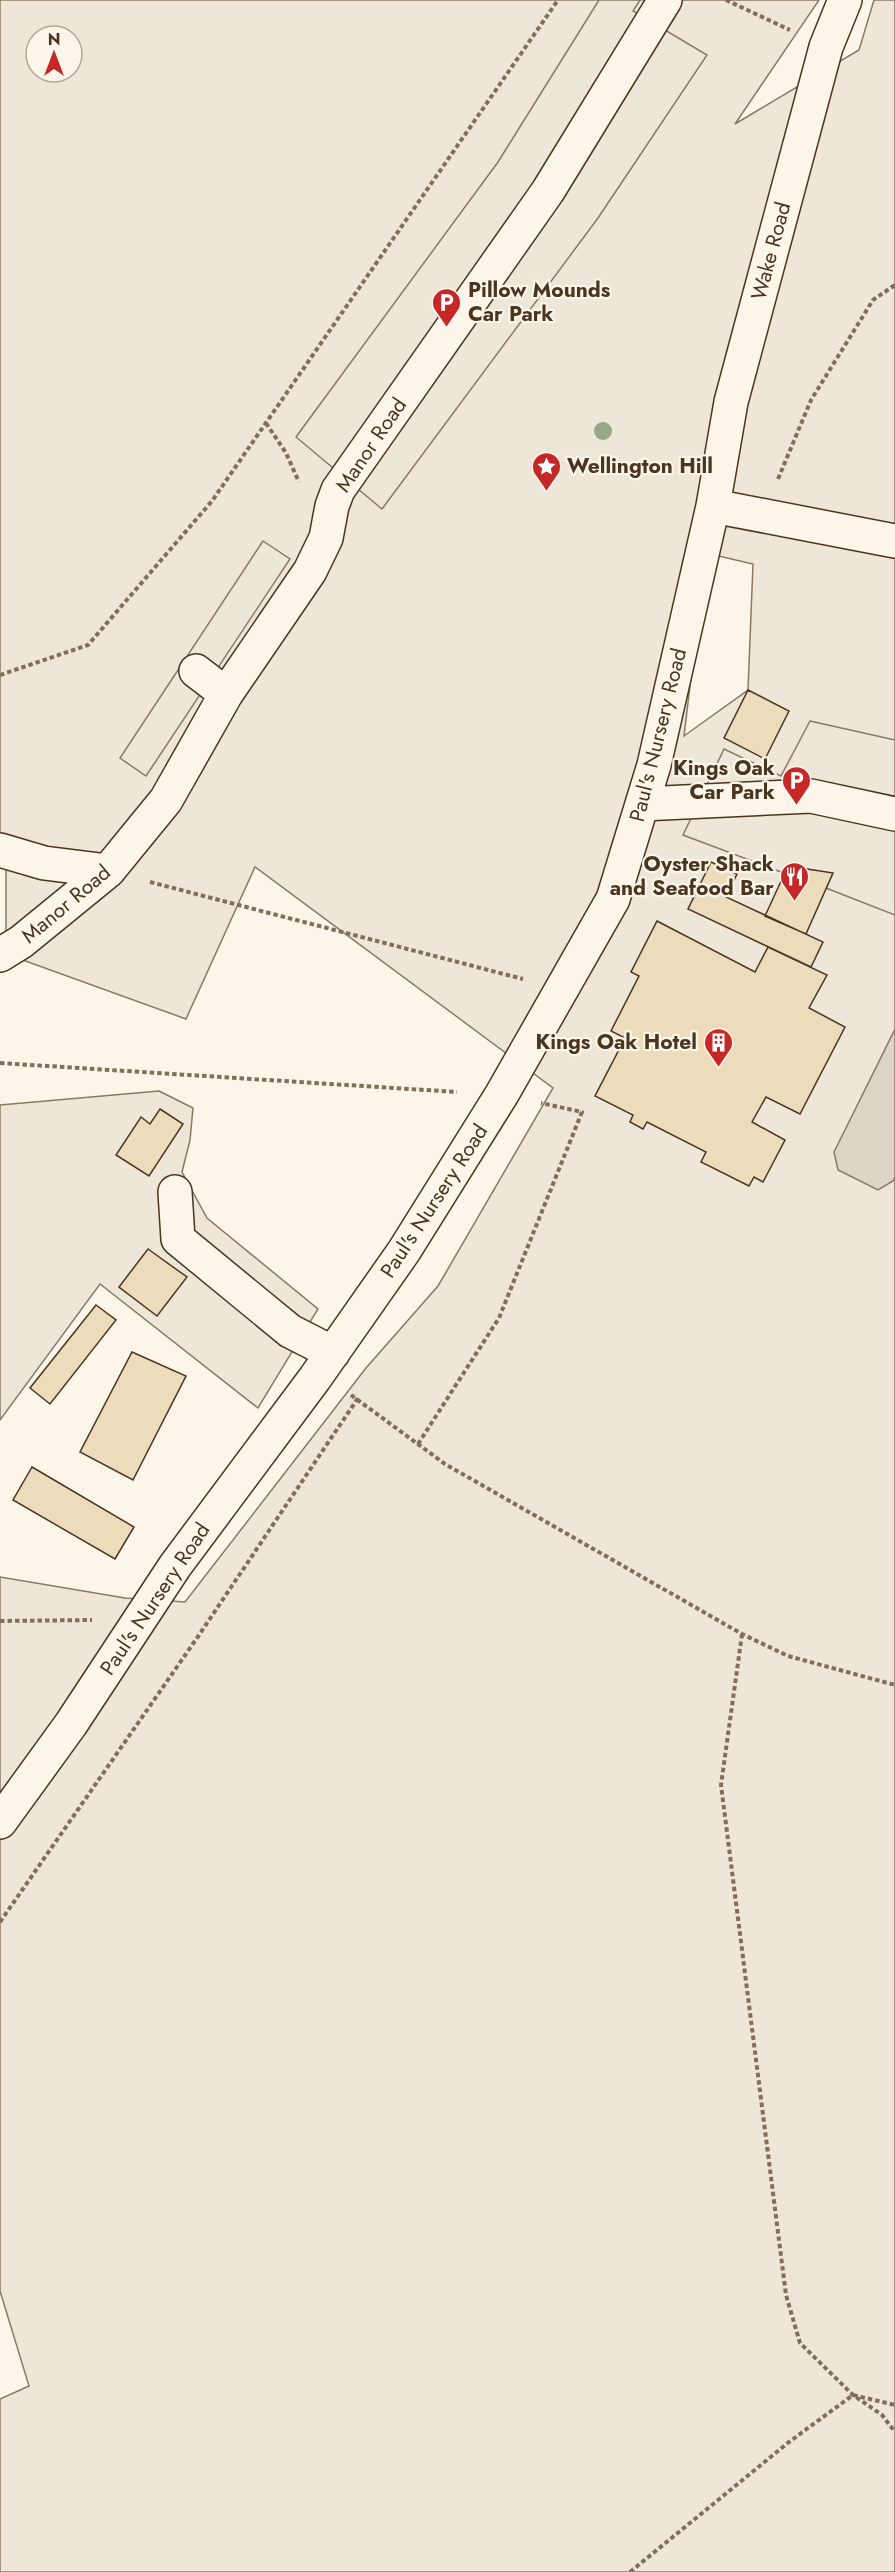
<svg xmlns="http://www.w3.org/2000/svg" width="895" height="2572" font-family="Jost,sans-serif">
  <style>
    .green { fill: #ede6d9; stroke: #887966; stroke-width: 1.5; fill-rule: evenodd }
    .parking { fill: #ede7d9; stroke: #887966; stroke-width: 1.5 }
    .water { fill: #dcd4c6; stroke: #887966; stroke-width: 1.5 }
    .building { fill: #ecdcbc; stroke: #4a3520; stroke-width: 1.5 }
    .lines { fill: none; stroke-linecap: round; stroke-linejoin: round }
    .minor-casing { stroke: #4a3520; stroke-width: 36 }
    .path { stroke: #7f6f5c; stroke-width: 4; stroke-dasharray: 4.5 3; stroke-linecap: butt }
    .minor { stroke: #fbf6e9; stroke-width: 33 }
    .tree { fill: #96a887 }
    .labels { text-anchor: middle; stroke-width: 4.5; stroke-linejoin: round; paint-order: stroke }
    .street-label { font-size: 21px; fill: #4a3520; stroke: #fbf6e9 }
    .poi-label { font-size: 21px; font-weight: bold; fill: #4a3520; stroke: #fbf6e9; text-anchor: end }
  </style>
  <rect width="100%" height="100%" fill="#fbf6e9"/>
  <path class="green" d="M0 0H819L735 124 859 50 874 0H895V2572H0V2399L29 2386 0 2291V1577L125 1598 185 1602 366 1368 438 1286 553 1088 255 867 186 1019 6 954V867L0 868ZM36 36H72V72H36ZM706 553 753 564 748 690 684 736Z
    M159 1091 193 1108 190 1140 182 1172 207 1218 318 1309 258 1408 100 1284 0 1420V1105Z"/>
  <path class="parking" d="M599 0H640L633 11 707 55 598 218 382 509 296 437 498 162Z
    M263 541 290 559 146 776 120 758Z
    M810 721 895 740V915L826 888 832 873 788 866 784 873 683 835 724 749 781 776Z"/>
  <path class="water" d="M895 1029V1177L893 1181 878 1190 838 1170 834 1152Z"/>
  <path class="building" d="M748 690 789 711 765 759 724 738Z
    M711 862 737 874 726 897 823 942 811 967 688 909Z
    M788 866 833 873 806 934 765 916Z
    M657 921 755 972 768 947 827 975 809 1008 845 1027 800 1114 766 1097 752 1122 785 1140 763 1182 754 1177 749 1186 701 1162 706 1152 647 1122 643 1129 630 1122 633 1115 595 1096 625 1038 611 1031 639 976 631 972Z
    M160 1109 183 1124 149 1176 116 1155 141 1117 150 1124Z
    M148 1249 187 1277 157 1316 119 1287Z
    M96 1305 116 1320 50 1404 30 1388Z
    M132 1352 186 1376 133 1480 80 1452Z
    M32 1467 134 1527 115 1559 13 1500Z"/>
  <g class="lines">
    <defs>
      <path id="minor" d="M713 506 895 541
        M196 671 226 694
        M642 804 811 796 895 814
        M0 850 44 863 108 871
        M0 955 21 942 108 871 166 800 226 694 310 571 326 538 332 506 338 490 548 191 665 0
        M175 1192 178 1239 290 1331 333 1353
        M0 1822 71 1724 175 1566 315 1378 404 1251 502 1094 613 899 654 765 713 506 731 402 826 47 845 0"/>
    </defs>
    <use href="#minor" class="minor-casing"/>
    <path class="path" d="M726 0 790 30
      M266 423 286 453 299 482
      M778 479 811 400 873 300 895 285
      M0 675 88 645 212 501 558 0
      M150 882 523 979
      M0 1063 457 1092
      M351 1395 445 1464 742 1634 788 1656 895 1685
      M418 1444 499 1318 582 1112 541 1103
      M0 1621 92 1620
      M742 1634 721 1785 786 2295 800 2343 853 2395 882 2415 895 2432
      M0 1922 197 1638 358 1398
      M630 2572 789 2442 853 2395 895 2405"/>
    <use href="#minor" class="minor"/>
  </g>
  <circle class="tree" cx="603" cy="431" r="9"/>
  <defs>
    <symbol id="parking-pin" viewBox="-11 -11 22 30"><path d="M0 17L-7.5 6A9.5 9.5 0 1 1 7.5 6Z" fill="#c62828" stroke="#fbf6e9"/><path d="M-3.5-5.5H1a3.5 3.5 0 0 1 0 7H-1V5.5H-3.5ZM-1-3.4V-.6H.8a1.4 1.4 0 0 0 0-2.8Z" fill="#fff"/></symbol>
    <symbol id="sight-pin" viewBox="-11 -11 22 30"><path d="M0 17L-7.5 6A9.5 9.5 0 1 1 7.5 6Z" fill="#c62828" stroke="#fbf6e9"/><path d="M0-6L1.8-2.2L6-1.7L2.9 1.2L3.7 5.4L0 3.3L-3.7 5.4L-2.9 1.2L-6-1.7L-1.8-2.2Z" fill="#fff"/></symbol>
    <symbol id="restaurant-pin" viewBox="-11 -11 22 30"><path d="M0 17L-7.5 6A9.5 9.5 0 1 1 7.5 6Z" fill="#c62828" stroke="#fbf6e9"/><path d="M-5-6h1v4h1v-4h1v4h1v-4h1v5L-1.5 .5V6h-2V.5L-5-1ZM5-6V6H3V1.5H1.5Q1.5-4 5-6Z" fill="#fff"/></symbol>
    <symbol id="building-pin" viewBox="-11 -11 22 30"><path d="M0 17L-7.5 6A9.5 9.5 0 1 1 7.5 6Z" fill="#c62828" stroke="#fbf6e9"/><path d="M-4-6H4V6H1V3H-1V6H-4ZM-2.5-4.3h1.7v1.8h-1.7ZM.8-4.3h1.7v1.8H.8ZM-2.5-1h1.7V.8h-1.7ZM.8-1h1.7V.8H.8Z" fill="#fff"/></symbol>
  </defs>
  <g fill-rule="evenodd">
    <use href="#parking-pin" x="430" y="286" width="33" height="45"/>
    <use href="#sight-pin" x="530" y="450" width="33" height="45"/>
    <use href="#parking-pin" x="780" y="764" width="33" height="45"/>
    <use href="#restaurant-pin" x="778" y="860" width="33" height="45"/>
    <use href="#building-pin" x="702" y="1026" width="33" height="45"/>
  </g>
  <g class="labels">
    <g class="street-label">
      <text transform="translate(771 251) rotate(-75)" y="7">Wake Road</text>
      <text transform="translate(371 445) rotate(-56)" y="7">Manor Road</text>
      <text transform="translate(658 735) rotate(-76)" y="7">Paul's Nursery Road</text>
      <text transform="translate(66 904) rotate(-40)" y="7">Manor Road</text>
      <text transform="translate(434 1201) rotate(-57)" y="7">Paul's Nursery Road</text>
      <text transform="translate(155 1599) rotate(-56)" y="7">Paul's Nursery Road</text>
    </g>
    <g class="poi-label">
      <text x="468" y="297" text-anchor="start">Pillow Mounds<tspan x="468" dy="24">Car Park</tspan></text>
      <text x="567" y="473" text-anchor="start">Wellington Hill</text>
      <text x="775" y="775">Kings Oak<tspan x="775" dy="24">Car Park</tspan></text>
      <text x="774" y="871">Oyster Shack<tspan x="774" dy="24">and Seafood Bar</tspan></text>
      <text x="697" y="1049">Kings Oak Hotel</text>
    </g>
  </g>
  <g transform="translate(54 54)"><circle r="28" fill="#fbf6e9" stroke="#b4a999" stroke-width="1.5"/>
  <path d="M0-4.5L10 22L0 15L-10 22Z" fill="#c62828"/>
  <text y="-9" font-size="16" font-weight="bold" text-anchor="middle" fill="#4a3520">N</text>
  </g>
</svg>
